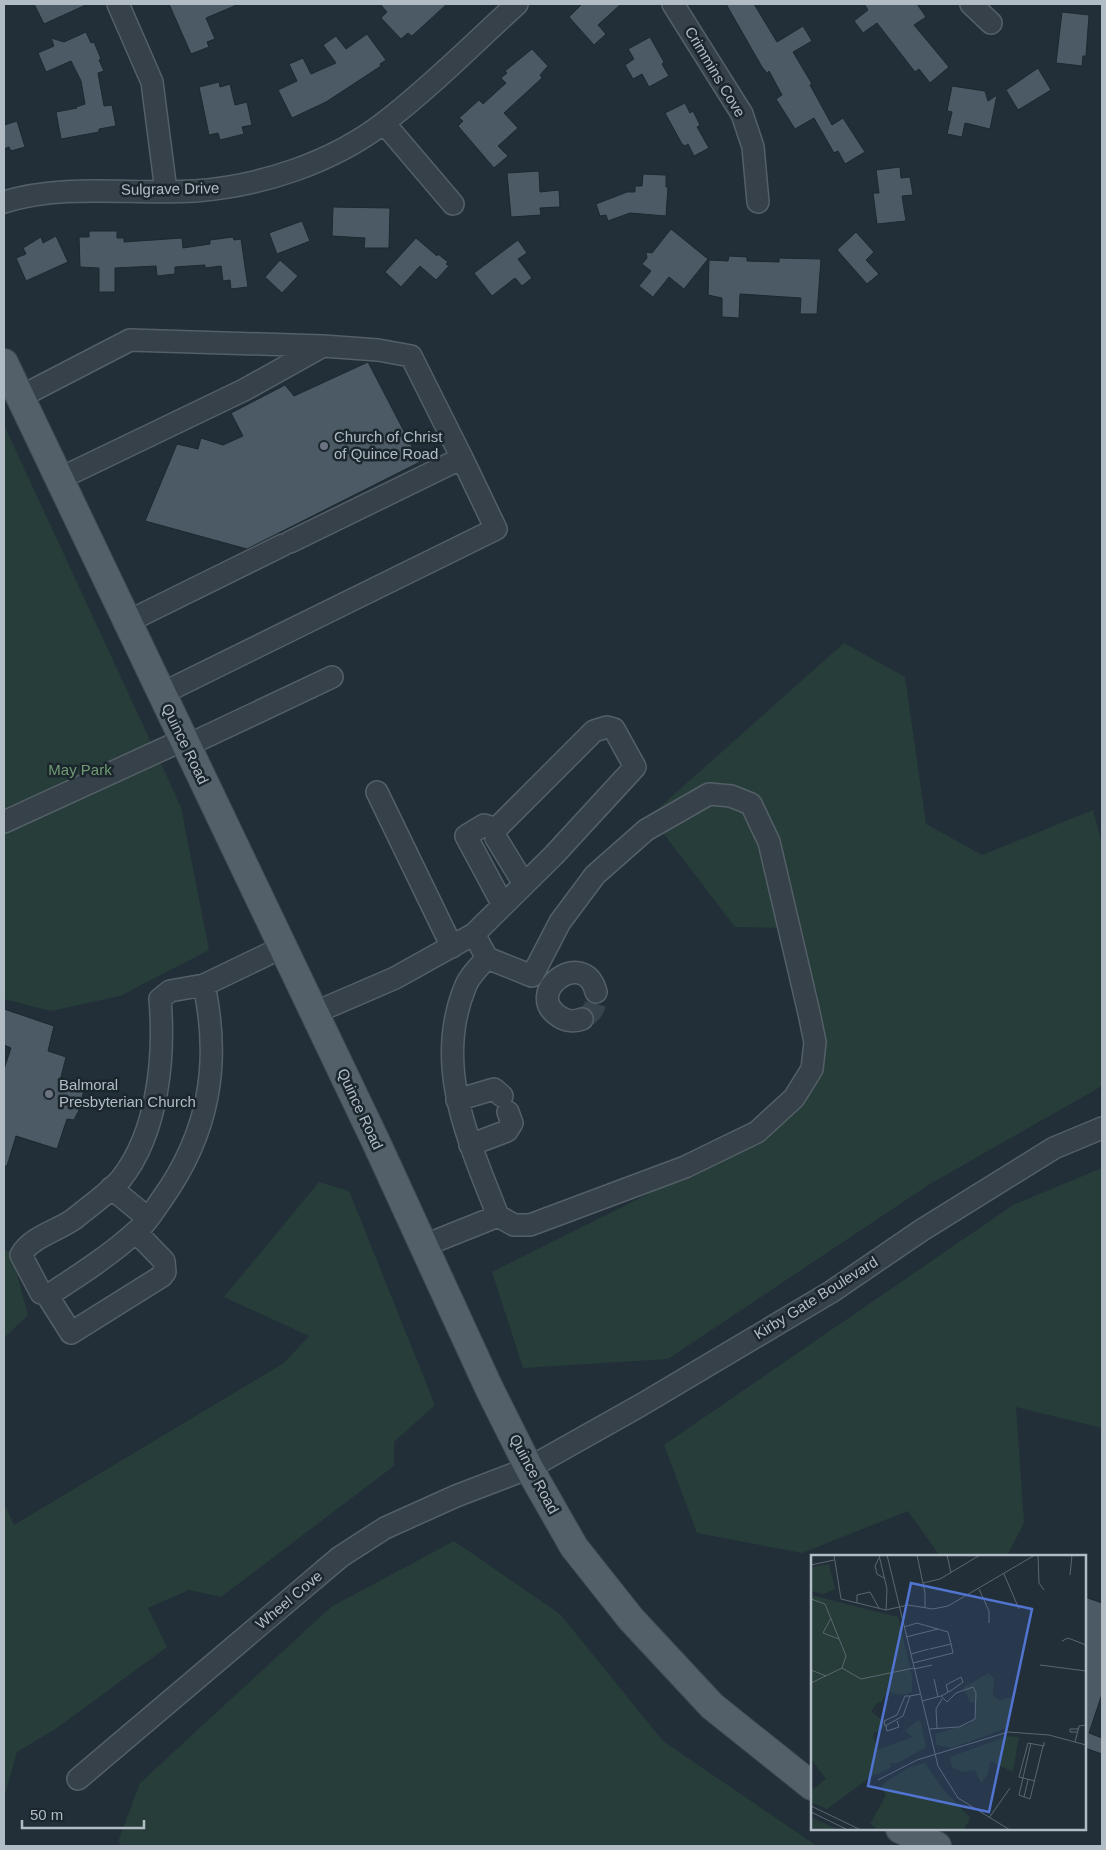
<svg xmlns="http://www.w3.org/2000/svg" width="1106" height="1850" font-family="Arial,sans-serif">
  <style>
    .green { fill: #273d3a }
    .building { fill: #4b5a64; stroke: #1d282f }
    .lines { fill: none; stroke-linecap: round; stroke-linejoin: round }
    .minor-tunnel { stroke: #37444d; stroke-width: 21; stroke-dasharray: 21 11; stroke-linecap: butt }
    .minor-casing { stroke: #545f67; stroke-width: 24 }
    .major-casing { stroke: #3f4a52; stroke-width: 30 }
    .minor { stroke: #364149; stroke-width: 21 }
    .major { stroke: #546069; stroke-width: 28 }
    .worship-dot { fill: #6b7280; stroke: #1b262d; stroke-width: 2 }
    .labels { text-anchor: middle; stroke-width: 5; stroke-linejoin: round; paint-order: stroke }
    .street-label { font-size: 15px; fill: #b1bcc5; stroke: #1b262d }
    .poi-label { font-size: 15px; fill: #b1bcc5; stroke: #1b262d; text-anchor: start }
    .park-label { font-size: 15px; fill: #709a73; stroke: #1b262d }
    .inset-road { fill: none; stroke: #5b6770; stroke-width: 1 }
    .view { fill: #5174d1; fill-opacity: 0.15; stroke: #5174d1; stroke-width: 2.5 }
    .inset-edge { fill: none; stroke: #b1bcc5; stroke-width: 2.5 }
  </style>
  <rect width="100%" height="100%" fill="#222f38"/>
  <path class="green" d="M4 425 181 807 209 950 120 996 51 1011 4 999Z
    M844 643 905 677 926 824 982 855 1093 810 1102 843V1086L930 1184 668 1359 523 1368 492 1272 696 1170 767 1125 812 1067 817 1037 818 995 792 928 735 927 650 816Z
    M1102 1168V1428L1016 1407 1024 1523 1007 1556H940L908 1511 802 1553 697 1533 664 1445 1013 1205Z
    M319 1182 349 1191 435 1405 394 1442V1466L221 1597 189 1590 148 1608 167 1647 57 1728 17 1752 4 1798V1503L14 1525 284 1363 309 1336 224 1297Z
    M4 1250 11 1252 28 1315 4 1338Z
    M454 1541 560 1614 663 1741 817 1846H123L118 1842 140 1783 331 1607Z"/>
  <path class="building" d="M34 4H88L44 24Z
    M169 4H239L206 18 215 39 207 42 209 47 191 54Z
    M380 4H447L412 36 408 33 401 39 381 18 387 12Z
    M582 4H621L598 25 606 34 594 45 569 17Z
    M726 4H754L777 42 803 26 812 41 793 52 812 84 810 85 832 125 843 118 865 152 845 164 838 151 834 153 814 118 795 129 776 99 782 95 769 71 767 73 762 67Z
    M864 4H917L926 17 914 25 949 67 930 83 919 69 915 72 877 23 863 33 854 21 868 10Z
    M1062 12 1089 15 1086 56H1083L1082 66 1056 63Z
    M86 32 91 43 94 42 101 59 99 60 104 71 98 73 104 106 112 105 116 126 99 129V132L61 139 56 112 77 108 76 107 85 104 81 81 71 61 46 72 38 53 54 46 51 38 64 42Z
    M367 34 386 60 380 64 381 66 326 102 292 118 278 90 297 81 289 64 303 58 311 74 336 63 323 45 336 36 346 49Z
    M650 37 664 62 662 64 669 76 649 87 642 74 633 79 625 65 634 59 628 49Z
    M532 49 548 66 540 75 542 78 504 113 518 128 498 146 508 156 494 168 458 126 463 121 459 118 479 100 483 104 506 83 501 78 507 73 505 71Z
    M1038 68 1051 90 1018 110 1006 90Z
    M219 82 220 87 230 84 235 105 247 102 252 125 242 127 244 134 220 140 218 133 209 135 199 87Z
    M952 86 985 91 988 101 997 95 990 129 965 123 962 137 947 134 952 112 947 111Z
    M685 103 690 113 693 111 700 125 697 127 709 148 694 156 688 144 685 146 682 144 665 113Z
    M17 121 25 147 11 151 9 147 4 149V125Z
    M900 167 901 178 910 177 913 195 902 196 906 221 877 224 873 193H879L876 170Z
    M539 171 540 192 559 190 560 207 540 208 541 215 511 217 507 173Z
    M643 174 666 175V187H668L666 216 630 213 608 221 606 215 600 216 596 204 627 192H635V186H642Z
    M333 207 390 208 389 248H364L365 238 332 236Z
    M302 221 310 241 277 254 269 233Z
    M671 229 708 259 684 289 669 277 653 297 639 286 651 271 642 264 647 258 646 252 652 253Z
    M89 231H117V238H124V242L182 238 183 248 210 244V240L233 237 234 240 241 239 248 287 231 289 230 280 223 281 221 266 205 268V265L175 267V274L157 276 156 266 115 268V292H99V268L80 267 79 237H89Z
    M856 232 874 252 866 260 879 274 867 284 837 250Z
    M56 236 68 262 26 281 16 258 26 254 23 248 41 237 43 243Z
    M416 238 437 256 438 254 448 262 446 264 449 266 436 280 420 266 401 287 385 272Z
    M518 240 527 253 518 259 532 278 522 286 515 278 492 296 474 273Z
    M729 256 747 257V261L779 262V258L821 259 817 314H800L801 298 740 294 739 318 722 317V298L708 295 709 260 728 261Z
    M280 260 298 276 282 293 265 277Z
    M368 362 420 462 247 549 145 521 177 444 198 449 201 438 223 445 243 436 231 413 285 385 294 396Z
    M4 1009 54 1026 48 1051 66 1057 60 1081 84 1090 79 1110 74 1120 67 1119 57 1149 16 1136 7 1166H4V1069L11 1048 4 1045Z
    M1085 1597 1102 1603V1694L1089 1733 1102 1738V1754L1085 1748Z"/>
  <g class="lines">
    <path class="minor-tunnel" d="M582 1019C593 1014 598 1004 596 992"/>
    <defs>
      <path id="minor" d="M118 4 152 82 166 191
        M673 4 742 114 753 147 758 202
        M971 4 991 23
        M384 123 453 204
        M4 202C66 183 131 195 195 191 261 186 332 163 385 122 432 86 474 43 517 4
        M20 397 130 340 323 346 378 350 411 356 462 458 290 542
        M59 479 244 390 323 346
        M127 622 283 545
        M161 694 496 529 462 458
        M186 746 332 677
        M377 792 452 947
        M4 822 183 740
        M496 829 484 825 466 836 503 905
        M487 958C480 966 470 975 466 985 432 1065 469 1141 498 1216
        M204 985 170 991 160 999C165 1057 158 1132 121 1179 110 1192 87 1208 74 1219 57 1231 31 1237 21 1255L41 1293 50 1294C81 1274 112 1254 139 1229 148 1221 155 1209 162 1199 209 1133 221 1064 204 985L283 947
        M314 1013 395 978 474 934 554 855 635 767 614 729 607 727 594 731 496 829V838L524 884
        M582 1019C575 1022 566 1021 560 1017 521 993 584 946 596 992
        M457 1100 494 1089 502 1096
        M470 1145 507 1131 512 1123 508 1112
        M111 1188 148 1218
        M423 1246 498 1216 514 1225H530L685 1167 757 1132 794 1098 812 1069 815 1042 809 1013 769 842 751 804 731 796 709 794 646 830 595 875 560 922 532 976 487 958 474 934
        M47 1295 71 1333 162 1276 165 1272 164 1261 136 1232
        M78 1779 340 1557 385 1528 456 1496 529 1468 641 1405 831 1292 922 1230 1054 1148 1102 1128"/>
      <path id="major" d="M4 363 376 1142 489 1388 529 1468 574 1547 631 1619 712 1706 812 1786
        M900 1829 937 1846"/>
    </defs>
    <use href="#minor" class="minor-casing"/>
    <use href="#major" class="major-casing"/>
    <use href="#minor" class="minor"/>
    <use href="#major" class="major"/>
  </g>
  <g class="worship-dot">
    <circle cx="324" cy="446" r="5"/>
    <circle cx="49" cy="1094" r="5"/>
  </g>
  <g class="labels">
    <g class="street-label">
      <text transform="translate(715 72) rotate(59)" y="5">Crimmins Cove</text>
      <text transform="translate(170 189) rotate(-1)" y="5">Sulgrave Drive</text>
      <text transform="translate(185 744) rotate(64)" y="5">Quince Road</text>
      <text transform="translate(360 1109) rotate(65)" y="5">Quince Road</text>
      <text transform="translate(816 1298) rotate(-32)" y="5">Kirby Gate Boulevard</text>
      <text transform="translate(534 1474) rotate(62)" y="5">Quince Road</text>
      <text transform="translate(289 1600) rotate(-40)" y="5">Wheel Cove</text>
    </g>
    <g class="poi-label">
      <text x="334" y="442">Church of Christ<tspan x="334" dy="17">of Quince Road</tspan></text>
      <text x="59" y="1090">Balmoral<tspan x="59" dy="17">Presbyterian Church</tspan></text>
    </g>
    <g class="park-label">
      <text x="80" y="775">May Park</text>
    </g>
  </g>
  <g transform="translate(811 1555)">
    <rect width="275" height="275" fill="#222f38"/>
    <path d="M18 9 24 34 12 39 1 36 0 12ZM0 40 87 62 101 121V137L90 140 76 137 70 148 67 147 60 156 72 166V173L62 179 66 195 102 182 94 176 107 165 110 167 115 192 87 208H79L80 213 61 221 16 254 0 247V236L15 224 0 204ZM177 118 183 123 182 140 188 145 201 142 198 172 141 193 125 190 124 179 158 169 164 164 165 148 159 147 152 133ZM197 181 208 182 202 217 179 206 177 219 170 228 164 215 152 217 141 212 139 202ZM114 208 132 234 159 263 153 275H68L59 269 75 240 70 233 74 227 99 212ZM0 262 28 275H0Z" fill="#273d3a"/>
    <path class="inset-road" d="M23 0 30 44 75 55 97 50 122 54 137 51 224 0M68 0 76 34 75 55M76 0 127 211 147 243 199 275M106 0 114 38V53M136 0 140 18M227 0 228 28 233 35M68 3 64 11 66 19 73 23M0 10 23 5M193 19 208 54M259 20 261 0M112 28 129 24 169 0M168 34 178 56V68M0 44 14 49 35 101 31 113 0 128M46 48V40L59 37 68 53M20 63 12 78 28 84M93 72 106 68 137 77 140 89 119 94M95 82 127 74M251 86 257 83 275 90M100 99 118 94M102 108 142 98 140 89M229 110 275 116M31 113 50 124 103 113M103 114 121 110M0 115 15 121M123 124 127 142M99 141H94L86 160 73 166 74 171 92 161 99 141 109 139M111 146 130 141 134 139 137 137 141 135 152 127 150 122 135 130 137 137M75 171 76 176 88 172 86 166M126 173 125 154 131 144M118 174 148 172 164 164 165 138 162 132 145 138 136 147 130 141M267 177H259V174H268M264 187 268 171 275 170M220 188 208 240 219 244 232 191M67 225 106 205 197 177 238 180 275 190M224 226 208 222 217 188 233 191V187M213 242 217 225M0 251 50 275M0 257 37 275M178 263 199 233"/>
    <path class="view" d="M100 28 221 54 178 257 57 231Z"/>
    <rect width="275" height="275" class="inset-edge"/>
  </g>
  <rect width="1106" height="1850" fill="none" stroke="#b1bcc5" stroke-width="10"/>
  <path d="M22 1820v8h122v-8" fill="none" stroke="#b1bcc5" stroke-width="2.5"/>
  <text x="30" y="1820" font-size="15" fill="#b1bcc5" stroke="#1b262d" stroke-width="4" paint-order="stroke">50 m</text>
</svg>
